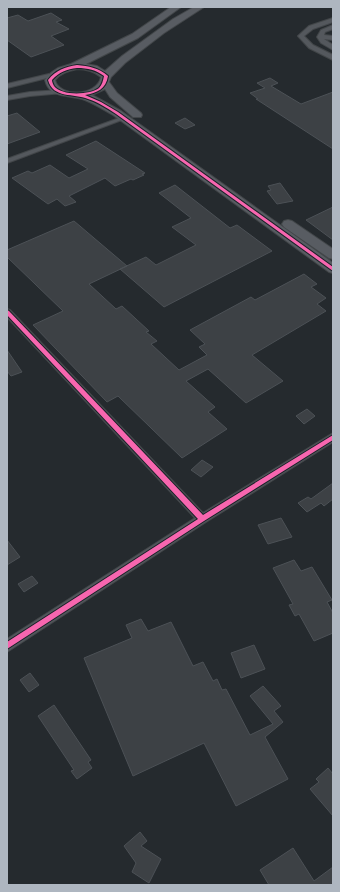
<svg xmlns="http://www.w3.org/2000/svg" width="340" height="892" font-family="Montserrat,sans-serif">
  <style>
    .building { fill: #3d4145; stroke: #4c5156 }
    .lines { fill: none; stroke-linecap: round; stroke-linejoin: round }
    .street-casing { stroke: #424649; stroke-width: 2 }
    .secondary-casing { stroke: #424649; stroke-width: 2 }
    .street { fill: #54585d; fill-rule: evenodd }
    .secondary { fill: #585c62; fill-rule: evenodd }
    .cycleway-casing { stroke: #192027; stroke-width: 2 }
    .cycleway { fill: #f766af; fill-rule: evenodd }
  </style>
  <rect width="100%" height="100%" fill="#252a2e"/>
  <path class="building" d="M51 13 62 20 56 22 69 29 51 36 64 45 31 57 7 40V18L18 15 28 21Z
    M270 78 278 83 271 86 301 104 333 92V149L256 99H258L250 93 265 88 257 83Z
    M17 113 40 132 7 144V116Z
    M185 118 195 125 185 129 175 123Z
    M96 141 145 173 142 174 144 175 133 180 131 179 115 186 105 178 69 196 76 202 65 206 57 199 48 204 12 178 28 171 32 173 50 165 69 178 88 169 66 155Z
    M280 183 293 201 277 204 267 191 271 190 268 186Z
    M175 185 230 228 237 225 272 251 164 307 120 269 146 257 156 265 196 245 172 227 191 218 159 193Z
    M333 207V240L306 220Z
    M74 221 127 266 89 284 116 309 122 306 149 331 146 332 157 341 151 344 179 370 207 355 199 347 205 344 190 330 251 297 255 300 304 274 317 284 311 287 326 298 317 304 326 311 252 355 283 381 246 403 208 369 186 381 215 407 208 412 227 429 182 458 118 396 107 402 33 325 63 311 7 257V250Z
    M7 350 22 372 11 376 7 371Z
    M307 409 315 416 304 424 296 416Z
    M202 460 213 467 201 477 191 470Z
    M333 483V499L324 506 321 503 307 512 298 503 308 497 311 499Z
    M281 518 292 537 268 544 258 525Z
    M7 540 20 557 7 565Z
    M294 560 301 571 312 567 332 600 327 602 333 613V633L314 641 299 614 295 616 289 605 293 604 273 568Z
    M32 576 38 583 24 592 18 584Z
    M141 619 148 631 171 622 193 666 203 662 213 681 217 679 222 690 226 689 250 735 273 724 250 696 263 686 281 706 274 711 283 722 265 737 288 779 236 806 204 743 133 776 84 658 132 638 126 625Z
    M254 645 265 669 241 678 231 653Z
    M30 673 39 685 29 692 20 680Z
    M54 705 91 760 88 762 92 768 77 779 71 771 74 770 38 716Z
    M328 768 333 774V816L310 789 319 782 316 779Z
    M140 832 147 841 141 846 161 859 149 883 132 872 136 863 124 846Z
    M293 848 314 881 333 867V885H269L260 870Z"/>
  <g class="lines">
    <defs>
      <path id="street" d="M333 18V22L313 29 304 36 313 45 333 55V60L309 48 298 36 309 26Z
        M333 25V29L325 32 324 35 333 36V40L324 39 333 45V50L321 43 317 37 321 30Z
        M53 73 56 75 55 76 7 88V84Z
        M61 90 63 91V93L30 96 7 100V96L30 92Z
        M122 117 127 118 7 163V159Z
        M7 309 10 310 203 513 333 433V442L206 522 7 652V639L195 518 7 317Z"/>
      <path id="secondary" d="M171 7H181L138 38 86 64 97 66 105 71 122 56 173 19 194 7H204L164 33 125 63 111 77 109 82 117 93 141 113 142 115 141 117H133L110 97 105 89 92 95 121 111 333 263V273L329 272 113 115C104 110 95 104 85 100 70 94 50 100 45 80L52 72 58 68 71 64 132 34ZM77 69C87 69 94 71 101 77 98 96 59 98 55 80 61 73 68 71 77 69Z
        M288 220 292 221 333 249V259L329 258 284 227 282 224 284 221Z"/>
    </defs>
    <use href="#street" class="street-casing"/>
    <use href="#secondary" class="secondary-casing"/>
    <use href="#street" class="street"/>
    <use href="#secondary" class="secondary"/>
    <defs>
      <path id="cycleway" d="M77 65C89 66 99 68 108 76 106 89 97 93 85 95L101 102 118 112 333 267V271L116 114C107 108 98 102 88 99 74 93 53 99 48 80 56 70 65 67 77 65ZM77 68C88 68 96 70 104 76 103 81 102 85 99 88 90 95 61 96 54 86 53 84 52 82 52 80 59 72 67 69 77 68Z
        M7 310 9 311 203 515 333 435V440L204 521 7 649V642L198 519 7 315Z"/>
    </defs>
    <use href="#cycleway" class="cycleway-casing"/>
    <use href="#cycleway" class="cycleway"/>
  </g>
  <rect width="340" height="892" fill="none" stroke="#aeb6c0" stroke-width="16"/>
</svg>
